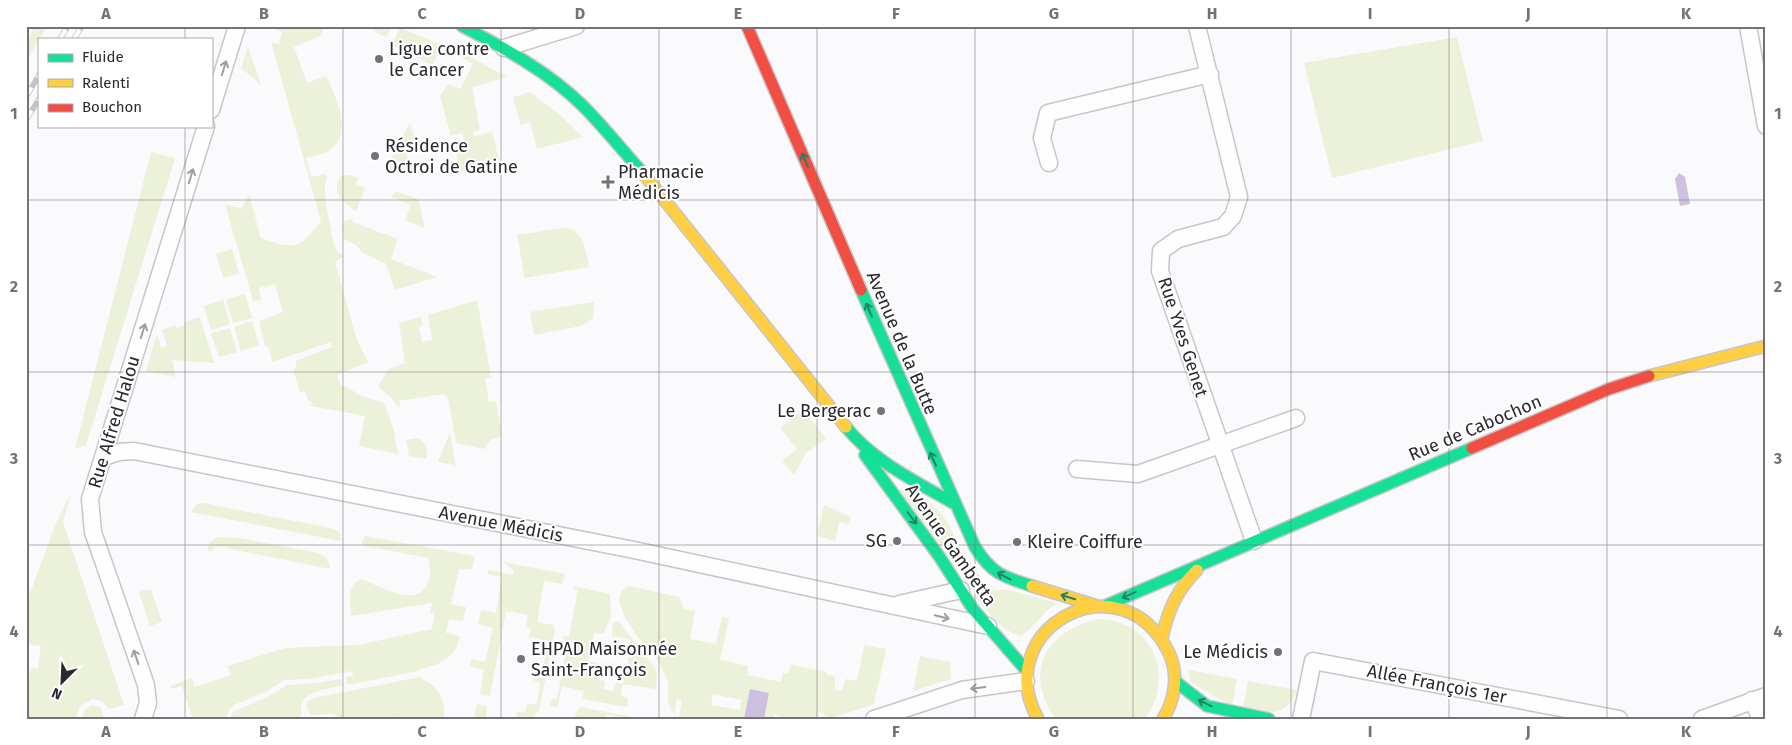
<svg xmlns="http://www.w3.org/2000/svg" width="1792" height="745" font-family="'Fira Sans',sans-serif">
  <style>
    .green { fill: #ecf1d9; fill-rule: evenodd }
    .water { fill: #cec0e0 }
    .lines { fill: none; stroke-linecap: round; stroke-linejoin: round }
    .street-casing { stroke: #c7c5ca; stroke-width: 19 }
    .fast-casing { stroke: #c7c5ca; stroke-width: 14 }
    .slow-casing { stroke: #c7c5ca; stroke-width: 14 }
    .jam-casing { stroke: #c7c5ca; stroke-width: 14 }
    .street { stroke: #fefefe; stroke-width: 16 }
    .fast { stroke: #16e098; stroke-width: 11 }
    .slow { stroke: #ffcf43; stroke-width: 11 }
    .jam { stroke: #f24e42; stroke-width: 11 }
    .rail-casing { stroke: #c4c3c5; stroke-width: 5.5 }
    .rail { stroke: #fff; stroke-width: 4; stroke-dasharray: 11; stroke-linecap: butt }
    .oneway { stroke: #a09ea1 }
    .oneway2 { stroke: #218464 }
    .grid { fill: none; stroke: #747177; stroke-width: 1; stroke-opacity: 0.55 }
    .poi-dot { fill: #747177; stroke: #fff; stroke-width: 2 }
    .labels { text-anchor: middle; stroke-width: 4; stroke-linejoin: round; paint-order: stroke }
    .poi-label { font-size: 18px; fill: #2c2830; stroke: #fff; text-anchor: start }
    .street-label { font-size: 18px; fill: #2c2830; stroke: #fff }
    .neatline { fill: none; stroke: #747177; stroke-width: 2 }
    .grid-label { font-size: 16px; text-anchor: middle; font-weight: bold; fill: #747177 }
  </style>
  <rect width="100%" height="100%" fill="#faf9fb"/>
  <path class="green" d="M35 26H47L26 61V44Z
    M274 26H325L320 36 294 47 307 83 326 76C335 95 353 130 332 149 325 155 314 155 306 158L311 177 325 174 327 177C320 189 332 231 334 246L339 253 345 256 335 262 356 337 368 362 337 375 341 387 346 386 359 395 384 403 393 427 398 454 359 446 365 416 311 406 312 401H308L305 391 300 393 293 369 297 368 295 361 332 347 331 342 272 362 269 348 265 346 259 321 283 312 275 284 259 288 261 300 253 301 225 204 241 209 249 195 261 238C295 250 299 250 321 221L271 42 279 44 282 32 274 29Z
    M372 26H392L386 37 376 32Z
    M400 28 442 45 432 65 392 45Z
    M1457 37 1483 141 1332 178 1304 63Z
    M248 47 261 85 241 68Z
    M463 53 507 77 472 87 480 130 473 132 474 136 492 132 499 160 461 171 453 143 464 140 462 133 451 136 440 96 448 84 460 89 473 64 461 57Z
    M530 92 559 114 583 137 537 149 530 122 521 125 513 97Z
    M410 123 416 143 405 147 409 162 385 170Z
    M151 152 175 158 86 445 75 449Z
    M349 175 359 178 356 184 365 188 356 211C343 202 330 192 341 176Z
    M395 191 418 199 425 228 405 220 411 205 392 197Z
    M353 219 352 222 398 239 391 259 437 277 395 290 386 264 363 253 356 245 344 239 342 225 345 221Z
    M563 228C584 229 586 250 589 267L525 278 517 235Z
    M232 249 239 273 223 278 216 254Z
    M245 294 252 318 233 323 226 299Z
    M223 300 230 324 211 330 204 306Z
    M477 300 491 377 485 379 489 402 496 401 502 436 490 440 484 449 456 443 448 398 443 394 399 401 400 408 389 395 379 388V384L389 369 405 363 399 323 421 317 423 325 419 327 422 342 432 340 428 315Z
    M594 302 593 318 581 326 534 335 530 312Z
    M200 317 214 363 172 360 176 377 146 371 157 334 161 348 167 346 162 330 175 325 176 328 185 325 184 322Z
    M252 321 259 345 241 351 234 327Z
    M230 328 237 352 219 357 211 333Z
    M803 409 826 439 806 453 794 475 782 461 797 449 780 428Z
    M450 432 456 468 454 465 438 462Z
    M418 438 426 445 427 459 409 456 406 440Z
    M906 486C933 504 943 509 956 540L943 548 900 490Z
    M71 493 63 522 124 705 109 709 102 701 92 699 80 706 75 719H27L26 682 32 668 38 669 41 646 26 644V604L56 523Z
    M203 503 335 529 340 533 341 541 191 512 197 504Z
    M824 505 851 517 849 524 839 522 835 541 817 536Z
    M365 536 475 556 472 569H459L451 604 466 607 463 621 449 619 446 633 460 636C455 659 440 665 419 669V671L347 685 346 677 353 676 352 671 309 679 284 680 265 692 234 705 229 710 226 719H193L182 686 172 689 170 686 192 678 195 687 231 675 228 666 285 648 358 645 432 629 435 612 430 614 432 603 351 616C350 602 346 587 360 579 379 585 415 609 427 585 432 576 430 567 428 558L361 545Z
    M219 537 238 538 319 553C327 557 330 561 330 569L217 546 210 552 207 549 210 542Z
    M967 558 981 577 966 581 954 564Z
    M503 562 565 574 562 584 544 581 537 622 553 625 555 630 539 711 530 719H518L516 711 525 713 527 703 536 705 540 683 534 681 536 672 542 673 549 641 529 637 531 628 526 627 528 615 506 611 490 696 480 694 484 670 470 666 471 659 485 662 493 628 478 624 481 610 496 613 502 577 488 574 487 570 514 575 513 570Z
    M573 586 610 594 611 617 603 634 594 633 588 661 598 663 597 673H601L599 680 605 681 604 689 614 691 616 683 623 684 632 643 629 639 612 636 613 623 618 621 655 668 657 676 656 689 623 684 621 695 628 698 627 707 582 699 584 691 562 686 557 708 550 706 552 699H557L568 641 563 640 564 636 569 637 578 590 573 589Z
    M629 586 679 597 684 609 695 611 690 639 716 644 722 617 729 618 720 660 748 666 747 675 781 682 783 673 788 674 791 665 827 672V675L835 676V690L842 691 845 679 857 681 864 645 886 649 874 704 829 719 819 711 817 719H787L775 714 774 719H673L674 716 679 717 682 700 677 699 674 714C662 698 672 689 666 677 664 672 660 665 657 660 648 648 599 598 629 586ZM713 694 741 700 740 710 711 705Z
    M151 589 162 622 150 626 139 592Z
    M992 590H1009L1057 603C1042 612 1034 629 1020 636 1001 630 985 610 974 595Z
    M1099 619C1105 620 1112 620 1118 622 1161 636 1170 685 1145 719H1056C1022 673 1046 630 1099 619Z
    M920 656 950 662 951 679 913 691Z
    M1189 670 1237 679 1232 706 1190 682Z
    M420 677C423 680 426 681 430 683 441 692 446 705 444 719H405L392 716 387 719H344L332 714 311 715 306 707 308 701 314 698Z
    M341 679 343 686C328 688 294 692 302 714L296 719H230L233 712 265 698 287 685 317 683Z
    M1248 681 1297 690C1287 718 1267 713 1243 708Z
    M477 704 487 706 486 717 492 719H474Z
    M92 705 101 708 104 719H82L84 711Z
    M580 707 642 719 608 715 602 719H576L575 715Z"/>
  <path class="water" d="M1679 173 1685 177 1690 204 1680 206 1675 179Z
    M750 689 769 693 764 719H744Z"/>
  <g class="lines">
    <defs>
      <path id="street" d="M1197 26 1239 197 1233 216 1223 227 1178 239 1161 251 1160 271 1254 541
        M1748 26 1766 126
        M504 48 576 26
        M211 110 237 26
        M1049 163 1042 138 1048 113 1210 74
        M104 457 119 452 134 451 634 550 988 626
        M1077 469 1138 474 1296 418
        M899 604 961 590
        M1752 700 1761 719
        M143 719 148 703 146 685 93 532 90 499 206 126
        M874 719 962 690 1026 681
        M1301 719 1313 661 1619 719
        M1702 719 1766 696"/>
      <path id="fast" d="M462 26C504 48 549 72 583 106 604 127 622 150 642 172
        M861 290 975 547C991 573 1003 577 1032 586
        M846 427C873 461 917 482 953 503
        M865 455 939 556 973 609 1026 670
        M1107 605 1472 448
        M1175 681 1207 706 1269 719"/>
      <path id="slow" d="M642 172 846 427
        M1649 376 1766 346
        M1032 586 1094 605
        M1162 638C1168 610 1177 590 1197 570
        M1038 719C988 629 1121 555 1169 653 1179 674 1175 700 1163 719"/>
      <path id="jam" d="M747 26 861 290
        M1472 448 1609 389 1649 376"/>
    </defs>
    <use href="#street" class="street-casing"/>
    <use href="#fast" class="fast-casing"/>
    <use href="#slow" class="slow-casing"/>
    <use href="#jam" class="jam-casing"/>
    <use href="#street" class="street"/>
    <use href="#fast" class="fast"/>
    <use href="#slow" class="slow"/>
    <use href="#jam" class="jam"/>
    <defs>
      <path id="rail" d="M60 39 68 26
        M74 39 82 26
        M26 97 39 75
        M26 120 39 99"/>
    </defs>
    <use href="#rail" class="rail-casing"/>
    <use href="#rail" class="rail"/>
  </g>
  <defs><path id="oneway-shaft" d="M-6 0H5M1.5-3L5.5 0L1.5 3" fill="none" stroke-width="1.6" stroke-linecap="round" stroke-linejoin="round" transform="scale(1.25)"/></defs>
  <g class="oneway">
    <use href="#oneway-shaft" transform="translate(224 68) rotate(-73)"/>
    <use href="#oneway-shaft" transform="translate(191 176) rotate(-73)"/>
    <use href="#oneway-shaft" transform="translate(143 331) rotate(-73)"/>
    <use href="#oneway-shaft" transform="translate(942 617) rotate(14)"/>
    <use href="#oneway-shaft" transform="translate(136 657) rotate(-109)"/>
    <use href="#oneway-shaft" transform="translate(978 688) rotate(173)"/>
  </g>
  <g class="oneway2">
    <use href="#oneway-shaft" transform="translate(805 160) rotate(-113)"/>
    <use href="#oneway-shaft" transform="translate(869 310) rotate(-113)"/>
    <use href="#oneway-shaft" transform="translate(933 459) rotate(-114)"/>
    <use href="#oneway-shaft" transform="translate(912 518) rotate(53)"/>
    <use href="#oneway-shaft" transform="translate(1004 576) rotate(-152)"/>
    <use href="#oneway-shaft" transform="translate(1129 595) rotate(156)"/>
    <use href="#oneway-shaft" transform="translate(1068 597) rotate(-163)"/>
    <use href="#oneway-shaft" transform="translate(1205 703) rotate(-154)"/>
  </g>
  <path class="grid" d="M185 26V39M343 26V719M501 26V719M659 26V719M817 26V719M975 26V719M1133 26V719M1291 26V719M1449 26V719M1607 26V719M185 126V719M26 200H1766M26 372H1766M26 545H1766"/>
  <g class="poi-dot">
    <circle cx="379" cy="59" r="5"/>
    <circle cx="375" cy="156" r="5"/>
    <path d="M605.5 174.5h5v5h5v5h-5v5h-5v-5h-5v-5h5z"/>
    <circle cx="881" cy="411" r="5"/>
    <circle cx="897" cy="541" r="5"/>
    <circle cx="1017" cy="542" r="5"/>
    <circle cx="1278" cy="652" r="5"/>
    <circle cx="521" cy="659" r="5"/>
  </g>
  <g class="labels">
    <g class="poi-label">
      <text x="389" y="55">Ligue contre<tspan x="389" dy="21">le Cancer</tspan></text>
      <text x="385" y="152">Résidence<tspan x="385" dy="21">Octroi de Gatine</tspan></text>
      <text x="618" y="178">Pharmacie<tspan x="618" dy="21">Médicis</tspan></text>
      <text x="871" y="417" text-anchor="end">Le Bergerac</text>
      <text x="887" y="547" text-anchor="end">SG</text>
      <text x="1027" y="548">Kleire Coiffure</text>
      <text x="531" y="655">EHPAD Maisonnée<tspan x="531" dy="21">Saint-François</tspan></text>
      <text x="1268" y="658" text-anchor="end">Le Médicis</text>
    </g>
    <g class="street-label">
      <text transform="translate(1183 337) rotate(72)" y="6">Rue Yves Genet</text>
      <text transform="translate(902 343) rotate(67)" y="6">Avenue de la Butte</text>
      <text transform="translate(114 422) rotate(-73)" y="6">Rue Alfred Halou</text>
      <text transform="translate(1475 428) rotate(-23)" y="6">Rue de Cabochon</text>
      <text transform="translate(501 524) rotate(11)" y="6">Avenue Médicis</text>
      <text transform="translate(951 545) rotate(55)" y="6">Avenue Gambetta</text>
      <text transform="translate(1437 684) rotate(11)" y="6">Allée François 1er</text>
    </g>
  </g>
  <rect width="1792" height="745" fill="none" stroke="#ffffff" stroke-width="55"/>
  <rect x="38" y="38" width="175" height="90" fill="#ffffff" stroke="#aba9ac"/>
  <rect x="48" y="54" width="25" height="8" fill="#16e098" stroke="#aba9ac"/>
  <text x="82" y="62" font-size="15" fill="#2c2830">Fluide</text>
  <rect x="48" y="79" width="25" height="8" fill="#ffcf43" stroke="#aba9ac"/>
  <text x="82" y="88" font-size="15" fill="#2c2830">Ralenti</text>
  <rect x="48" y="104" width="25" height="8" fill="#f24e42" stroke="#aba9ac"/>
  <text x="82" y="112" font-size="15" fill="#2c2830">Bouchon</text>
  <g transform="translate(62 682) rotate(204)" stroke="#ffffff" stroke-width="4" paint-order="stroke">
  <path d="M0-4L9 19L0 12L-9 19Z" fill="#2c2830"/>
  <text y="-8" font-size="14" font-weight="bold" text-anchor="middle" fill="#2c2830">N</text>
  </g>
  <rect x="28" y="28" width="1736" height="690" class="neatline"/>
  <g class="grid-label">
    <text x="106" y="19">A</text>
    <text x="264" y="19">B</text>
    <text x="422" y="19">C</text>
    <text x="580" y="19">D</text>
    <text x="738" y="19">E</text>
    <text x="896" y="19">F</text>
    <text x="1054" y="19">G</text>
    <text x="1212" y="19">H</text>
    <text x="1370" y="19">I</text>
    <text x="1528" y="19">J</text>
    <text x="1686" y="19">K</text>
    <text x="14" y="119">1</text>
    <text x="1778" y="119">1</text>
    <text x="14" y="292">2</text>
    <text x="1778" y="292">2</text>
    <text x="14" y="464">3</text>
    <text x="1778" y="464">3</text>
    <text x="14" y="637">4</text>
    <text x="1778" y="637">4</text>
    <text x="106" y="737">A</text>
    <text x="264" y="737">B</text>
    <text x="422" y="737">C</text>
    <text x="580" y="737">D</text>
    <text x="738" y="737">E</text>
    <text x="896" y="737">F</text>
    <text x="1054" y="737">G</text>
    <text x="1212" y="737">H</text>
    <text x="1370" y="737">I</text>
    <text x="1528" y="737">J</text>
    <text x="1686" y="737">K</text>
  </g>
</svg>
